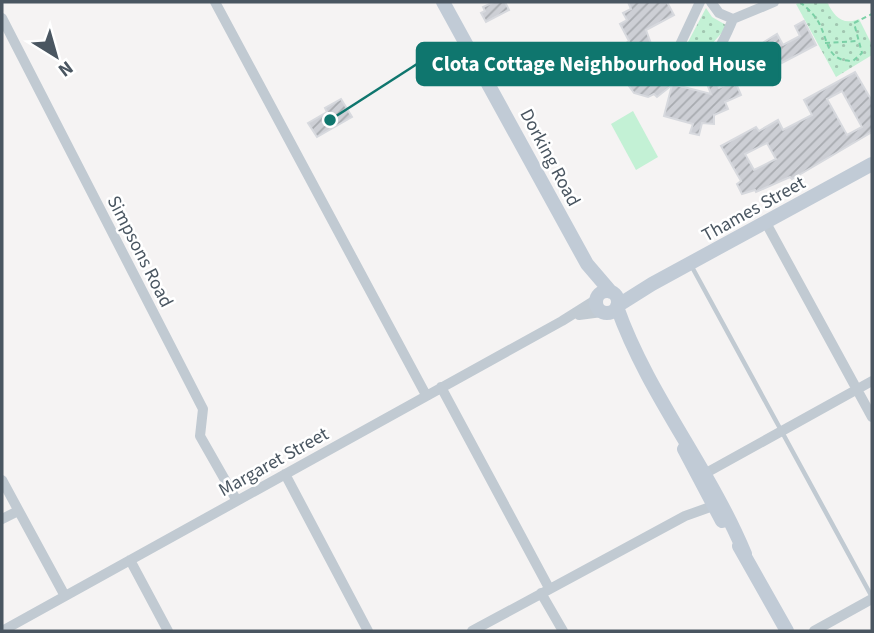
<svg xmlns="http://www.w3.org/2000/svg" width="874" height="633" font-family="'Source Sans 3',sans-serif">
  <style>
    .grass { fill: url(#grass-dots) }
    .pitch { fill: #c3f1d5 }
    .building { fill: url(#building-hatch); stroke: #d7d9de; stroke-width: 2; fill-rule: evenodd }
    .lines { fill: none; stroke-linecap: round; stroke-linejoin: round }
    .path { stroke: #7ad0a6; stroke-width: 2; stroke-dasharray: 5 3.5; stroke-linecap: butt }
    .lane { stroke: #c1cad2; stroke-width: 4.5 }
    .street { stroke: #c1cad2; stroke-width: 10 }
    .secondary { stroke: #c1cbd6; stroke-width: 14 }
    .labels { text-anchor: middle; stroke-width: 5; stroke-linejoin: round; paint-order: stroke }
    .street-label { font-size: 19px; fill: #4a5661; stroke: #fff }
    .leader { fill: none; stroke: #0f766e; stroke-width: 2.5 }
    .callout-dot { fill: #0f766e; stroke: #fff; stroke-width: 2.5 }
    .callout { fill: #0f766e; stroke: #0f766e; stroke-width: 2.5 }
    .callout-label { font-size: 21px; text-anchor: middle; font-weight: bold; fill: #fff }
  </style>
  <defs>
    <pattern id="grass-dots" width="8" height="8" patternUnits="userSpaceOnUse" patternTransform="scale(1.75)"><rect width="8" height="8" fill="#c3f1d5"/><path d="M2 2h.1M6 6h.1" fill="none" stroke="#a0c6b0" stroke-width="1.8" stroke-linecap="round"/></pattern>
    <pattern id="building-hatch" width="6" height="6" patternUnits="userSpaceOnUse" patternTransform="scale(1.75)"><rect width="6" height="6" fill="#cdcfd5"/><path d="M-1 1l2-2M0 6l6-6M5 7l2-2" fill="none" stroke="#a8abb0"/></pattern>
  </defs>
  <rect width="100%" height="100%" fill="#f5f3f3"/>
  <path class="grass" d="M800 2H827C834 16 842 26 859 19L872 45V55L836 77 796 4Z
    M706 8 712 17 726 25V28L697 61 689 57 688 42Z"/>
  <path class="pitch" d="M633 111 658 157 636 170 611 124Z"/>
  <path class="building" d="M494 2H505L509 10 486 22 481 13 485 11 483 7Z
    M628 2H667L674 15 646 30 653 49 649 51 652 56 649 58 672 84 711 94 707 84 716 80 719 88 735 81 741 95 725 102 728 109 714 115V124L702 123 699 135 690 133 693 124 664 116 672 85 657 97 654 94 648 97 634 93 626 82 638 73 628 55 620 59 615 50 629 41 620 24 627 20 623 13 631 9Z
    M804 21 816 45 782 63 777 54 761 63 765 71 741 85 734 73 749 62 747 59 761 50 759 47 764 42 777 34 783 45 800 36 795 26Z
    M855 72 872 101V132L792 179 790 177 756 192 755 190 742 194 737 184 741 181 721 146 756 127 759 131 778 120 783 130 812 115 804 100ZM842 91 862 127 847 135 827 99ZM767 143 776 159 754 170 745 154Z
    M341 99 352 117 317 137 308 123 327 112 325 108Z"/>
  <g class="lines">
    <path class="path" d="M800 2C807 8 815 15 819 23 829 42 826 61 853 61L862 53 854 23 872 14
      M825 43 857 41"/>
    <path class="lane" d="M692 267 872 597"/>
    <path class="street" d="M215 2 426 395
      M700 2 678 49 685 61 694 67C717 60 724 40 733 19
      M711 2 719 13 733 19 774 2
      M2 18 203 409 200 436 237 501
      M766 223 872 417
      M579 315 602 312
      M441 387 549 588
      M706 473 872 381
      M285 474 368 631
      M2 480 65 596
      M2 519 18 511
      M130 560 168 631
      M541 593 563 631
      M2 631 562 321 597 299
      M472 631 685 516 713 506
      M814 631 872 599"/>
    <path class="secondary" d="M443 2 587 264 611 292
      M596 302a11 11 0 1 1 22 0a11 11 0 1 1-22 0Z
      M617 306 652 284 872 164
      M617 307C648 395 709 467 745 554
      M684 449 722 521
      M739 546 787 631"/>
  </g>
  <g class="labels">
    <g class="street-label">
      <text transform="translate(551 157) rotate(62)" y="7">Dorking Road</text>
      <text transform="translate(753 208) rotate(-29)" y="7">Thames Street</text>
      <text transform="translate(141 251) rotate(63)" y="7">Simpsons Road</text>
      <text transform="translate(273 461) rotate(-29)" y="7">Margaret Street</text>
    </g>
  </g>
  <path class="leader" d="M330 120L417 64"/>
  <circle class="callout-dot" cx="330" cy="120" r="7"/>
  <rect class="callout" x="417" y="43" width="363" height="42" rx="7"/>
  <g class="callout-label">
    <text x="599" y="71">Clota Cottage Neighbourhood House</text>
  </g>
  <rect width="874" height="633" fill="none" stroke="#4a5661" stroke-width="7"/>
  <g transform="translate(56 56) rotate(143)" stroke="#ffffff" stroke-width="5" paint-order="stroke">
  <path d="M0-5L12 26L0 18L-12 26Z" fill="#4a5661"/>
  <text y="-10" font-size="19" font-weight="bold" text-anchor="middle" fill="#4a5661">N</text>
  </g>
</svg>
